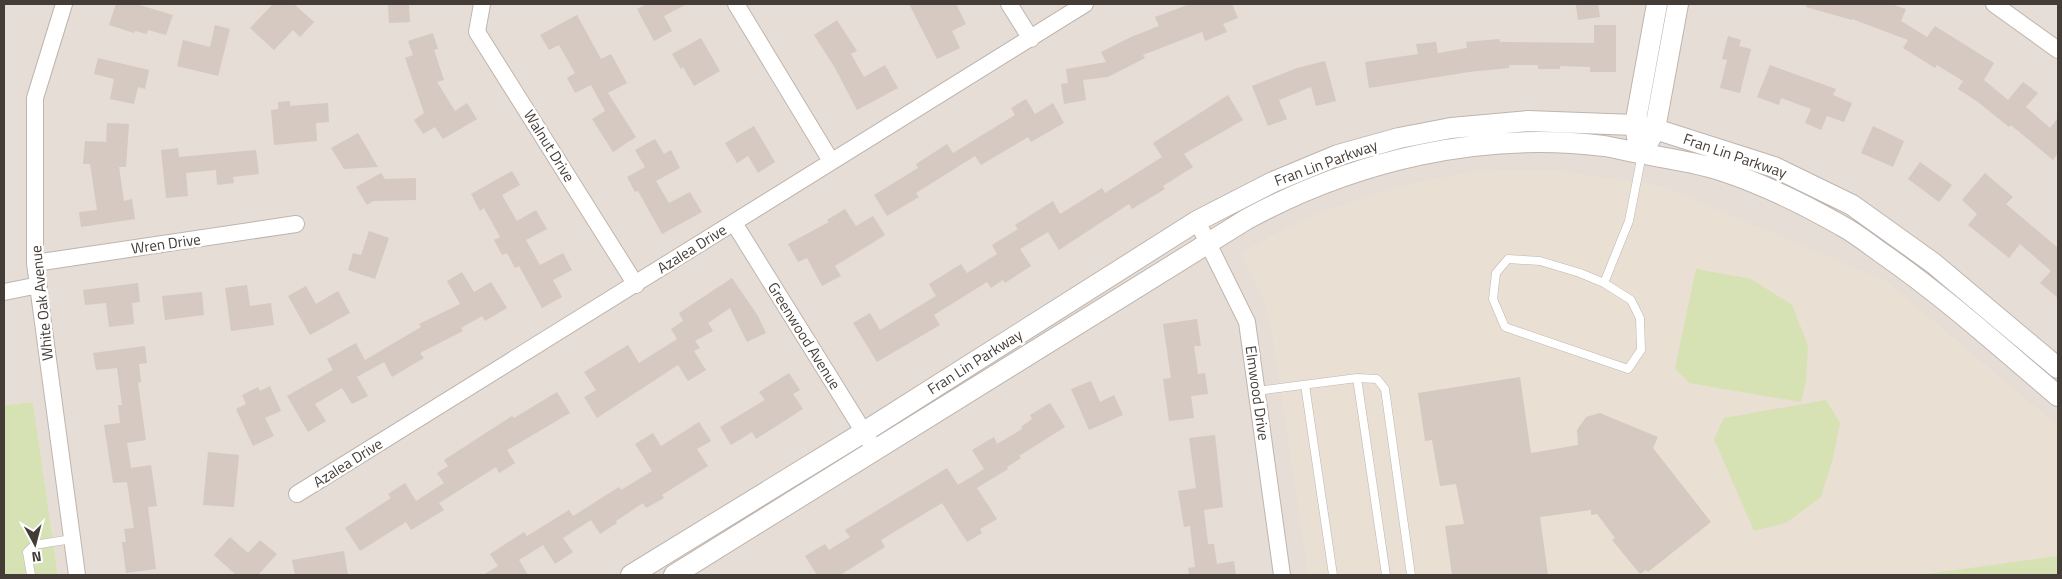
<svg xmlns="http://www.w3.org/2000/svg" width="2062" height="579" font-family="'Titillium Web',sans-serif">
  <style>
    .residential { fill: #e5ddd6 }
    .education { fill: #e9dfd2 }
    .green { fill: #d6e2b4 }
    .building { fill: #d5c9c1 }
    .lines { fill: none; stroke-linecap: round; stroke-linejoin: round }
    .service-casing { stroke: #bfb5ae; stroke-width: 9 }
    .minor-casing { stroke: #bfb5ae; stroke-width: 18 }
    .tertiary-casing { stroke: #bfb5ae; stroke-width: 22 }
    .service { stroke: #fff; stroke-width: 8 }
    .minor { stroke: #fff; stroke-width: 16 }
    .tertiary { stroke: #fff; stroke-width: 20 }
    .labels { text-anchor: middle; stroke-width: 5; stroke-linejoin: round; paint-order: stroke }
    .street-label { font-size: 15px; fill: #443c37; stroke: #fff }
  </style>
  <rect width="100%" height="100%" fill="#f2ece7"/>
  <path class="residential" d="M4 4H2058V575H58L33 402 4 405Z"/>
  <path class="education" d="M1546 169 1660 185 1885 280 2058 426V575H1308L1274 346 1265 304 1241 253 1276 233 1318 213 1392 188 1426 180 1481 171Z"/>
  <path class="green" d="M1696 269 1751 279 1792 305 1808 346 1806 380 1801 402 1689 383 1675 368Z
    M1826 400 1840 423 1833 458 1821 497 1786 523 1754 531 1714 439 1724 418Z
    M33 402 58 575H4V405Z
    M2058 556V575H1920Z"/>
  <path class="building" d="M116 4H136L173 15 166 35 148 30 147 34 135 31 134 33 109 25Z
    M273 4H294L314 22 300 37 293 30 274 50 250 28Z
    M388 4H409L410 22 389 23Z
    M647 4H687L664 16 672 31 654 41 637 9Z
    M909 4H956L966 24 952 31 960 48 937 59Z
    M1190 4H1232L1238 18 1223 24 1227 32 1205 41 1202 32 1143 55 1145 58 1108 77 1083 80 1086 100 1064 104 1061 84 1068 83 1066 69 1106 62 1101 52 1131 37 1159 26 1155 17Z
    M1583 4H1598L1600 17 1578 20 1576 5Z
    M1807 4H1891L1906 9 1901 21 1927 37 1935 26 1994 63 1984 80 2008 100 2023 82 2038 93 2026 107 2050 128 2058 118V153L2053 160 2011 125 2009 127 1978 102 1958 89 1963 81 1937 65 1935 68 1903 48 1908 40 1852 19V20L1806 7Z
    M577 15 601 59 611 54 627 83 608 93 636 137 613 152 592 119 605 111 591 85 575 93 567 78 575 73 559 45 549 50 540 35Z
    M837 20 857 51 851 54 864 77 885 65 898 88 857 110 835 68 814 35Z
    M215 25 230 29 218 76 177 66 183 40 210 47Z
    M1594 25H1616V72H1590V67L1560 66V69H1538V65H1509V68L1469 72 1369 88 1365 62 1418 54 1416 44 1436 42 1438 53 1467 48 1466 42 1499 39 1500 42 1594 43Z
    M433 33 438 49 434 50 444 80 437 82 455 111 467 103 477 119 443 139 435 127 423 134 414 120 424 113 405 58 413 55 408 41Z
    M1728 36 1741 40 1739 46 1751 49 1740 93 1720 88 1727 60 1722 59Z
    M701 38 720 71 694 86 683 67 681 69 672 54Z
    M98 58 149 70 145 89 138 87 134 104 110 99 114 79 94 74Z
    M1325 61 1336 101 1316 106 1311 87 1279 100 1287 119 1268 126 1252 86 1297 68Z
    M1770 65 1836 89 1833 95 1852 103 1844 122 1827 116 1821 130 1805 123 1811 109 1781 98 1779 105 1757 97Z
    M1228 95 1243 120 1184 154 1193 167 1163 186 1165 189 1132 209 1129 204 1059 250 1048 232 1020 249 1031 266 1005 283 1003 280 991 288 987 282 934 315 940 325 877 362 853 323 870 313 880 330 936 296 929 284 961 264 967 273 997 254 992 245 1018 229 1015 225 1053 201 1060 214 1102 188 1105 193 1162 157 1153 143Z
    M1026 99 1035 114 1053 103 1064 123 1031 142 1028 137 981 165 975 156 916 193 919 197 887 216 874 195 918 168 916 164 947 144 953 153 1015 115 1011 108Z
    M290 101V106L328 103 329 122 316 123 317 141 274 145 271 110 278 109V102Z
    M107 123 129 124 126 167H119L124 201 132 199 135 219 81 227 79 212 97 210 90 164H83L85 141 106 142Z
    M754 126 775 162 758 173 748 156 737 163 725 143Z
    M1873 126 1904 141 1893 167 1861 153Z
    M358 133 378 167 344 169 331 148Z
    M655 139 664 154 671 150 680 168 656 181 669 203 690 192 702 212 662 234 638 191 635 192 627 177 645 167 635 150Z
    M178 148 179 157 256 150 259 174 233 177 234 183 217 185 216 170 186 173 188 196 166 198 161 150Z
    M1920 162 1952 185 1939 202 1908 179Z
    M512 171 520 185 502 195 517 221 536 210 547 229 526 240 540 265 563 253 572 270 553 280 562 297 542 308 519 266 515 268 507 253 502 255 494 240 500 237 484 208 480 211 471 194Z
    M381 173 385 179 416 178V200L373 201 367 205 356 187Z
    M1985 173 2013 197 2006 204 2058 248V298L2040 283 2051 271 2020 244 2009 258 1968 225 1977 214 1962 200Z
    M845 209 856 226 873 216 885 235 835 266 841 276 822 286 807 258 798 262 788 244 829 222 827 220Z
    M369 231 389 238 375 279 348 270 353 253 361 255Z
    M462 272 474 292 491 282 507 308 485 321 482 316 461 328 463 331 420 353 424 358 392 377 384 362 357 377 368 396 352 404 342 388 315 404 326 421 308 432 287 396 333 370 327 359 356 343 365 360 421 327 419 324 460 304 447 281Z
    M732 278 758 316 766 333 747 342 730 308 708 323 713 331 695 341 700 348 694 351 706 370 688 381 678 365 597 418 584 397 596 390 584 372 628 345 639 363 677 339 671 329 683 321 679 313Z
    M138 283 140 302 132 303 134 324 109 327 106 303 85 305 83 290Z
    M247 285 250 306 271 303 274 325 231 331 225 288Z
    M306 286 316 304 338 291 350 313 310 335 288 296Z
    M202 292 204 315 165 320 162 296Z
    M1197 319 1201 346H1194L1198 374 1205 373 1208 394 1191 396 1194 418 1169 421 1163 379 1171 378 1163 324Z
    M145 346 147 363 139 364 141 382 138 383 146 440 127 443 131 468 151 465 157 506 148 507 156 569 126 573 122 542H126L124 529 134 528 127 482 113 483 104 425 120 423 118 405H122L117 368 96 370 93 353Z
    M789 373 800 390 793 394 803 409 756 439 752 432 731 445 720 427 765 400 759 392Z
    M1520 377 1531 453 1578 445 1577 430 1586 417 1600 413 1658 437 1653 448 1711 522 1648 572 1646 570 1640 574 1612 540 1615 538 1597 514 1591 515V510L1540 517 1548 575H1452L1445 526 1464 524 1456 484 1440 486 1432 440 1425 441 1418 393Z
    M1091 381 1100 402 1114 395 1123 415 1089 430 1071 389Z
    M270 386 281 411 265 418 274 436 253 446 236 409 246 404 242 395 258 387 260 391Z
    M557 392 570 413 507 450 515 463 499 473 496 467 439 503 444 510 411 530 406 522 360 551 345 528 391 498 388 494 405 483 416 501 444 483 437 473 448 466 444 460 512 416 514 418Z
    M1050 403 1065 427 1019 456 1021 458 1007 467 1008 469 977 488 997 519 980 529 982 533 967 542 942 503 881 540 885 547 840 575H817L805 556 825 544 829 550 850 537 845 530 947 468 958 485 984 469 972 450 994 437 997 444 1022 429 1021 427 1032 419 1030 415Z
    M699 422 711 441 697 449 708 466 662 495 664 498 646 508 643 503 616 521 617 523 600 534 591 520 563 538 573 552 555 564 543 545 519 560 528 575H483L498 566 490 554 524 532 527 536 569 510 573 516 619 487 621 490 652 471 635 444 653 433 661 446Z
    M1215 435 1223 507 1204 510 1208 544H1214L1217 564 1234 561 1236 575H1189L1188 568 1195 567 1190 526 1184 527 1178 491 1196 488 1189 438Z
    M208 452 239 455 234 507 203 505Z
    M230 537 248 553 260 540 277 554 258 575H236L214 555Z
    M344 551 348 575H295L292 560Z"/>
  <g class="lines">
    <defs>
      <path id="service" d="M1508 259 1540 261 1580 273 1604 283 1631 300 1640 318 1641 350 1628 369 1505 327 1493 299 1496 273Z
        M1604 283 1629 221 1642 154
        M1357 378 1386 575
        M1305 385 1333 575
        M1257 391 1357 378 1377 379 1385 389 1411 575
        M31 575 27 552 34 545 72 539"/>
      <path id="minor" d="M64 4 35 98V263L77 575
        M482 4 477 32 636 285
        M736 4 831 161
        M1009 4 1031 39
        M1994 4 2058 50
        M1197 221 1247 322 1282 575
        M734 223 870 442
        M35 263 296 224
        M4 292 39 285
        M297 494 1085 4"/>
      <path id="tertiary" d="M1637 137 1635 125 1657 4
        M1649 141 1655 129 1678 4
        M631 575 864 432 1197 221 1273 182 1338 155 1399 138 1451 128 1528 121 1635 125 1655 129 1774 167 1852 205 1933 263 2058 368
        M674 575 1247 219C1356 160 1481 131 1604 146 1616 148 1628 151 1640 153 1668 159 1696 162 1723 171 1762 184 1807 206 1842 226 1857 234 1870 245 1883 254 1945 297 2001 348 2058 396"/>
    </defs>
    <use href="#service" class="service-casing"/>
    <use href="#minor" class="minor-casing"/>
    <use href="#tertiary" class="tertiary-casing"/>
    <use href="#service" class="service"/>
    <use href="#minor" class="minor"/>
    <use href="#tertiary" class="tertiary"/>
  </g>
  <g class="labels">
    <g class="street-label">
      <text transform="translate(549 146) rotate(58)" y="5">Walnut Drive</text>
      <text transform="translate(1735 156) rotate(19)" y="5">Fran Lin Parkway</text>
      <text transform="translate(1326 163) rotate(-20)" y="5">Fran Lin Parkway</text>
      <text transform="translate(166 244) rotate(-8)" y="5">Wren Drive</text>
      <text transform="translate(692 249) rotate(-32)" y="5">Azalea Drive</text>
      <text transform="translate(42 303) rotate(-96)" y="5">White Oak Avenue</text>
      <text transform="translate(804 336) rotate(58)" y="5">Greenwood Avenue</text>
      <text transform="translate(975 362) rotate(-32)" y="5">Fran Lin Parkway</text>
      <text transform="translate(1257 393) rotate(82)" y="5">Elmwood Drive</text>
      <text transform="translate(348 463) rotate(-32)" y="5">Azalea Drive</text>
    </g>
  </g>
  <rect width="2062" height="579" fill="none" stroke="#443c37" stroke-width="10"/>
  <g transform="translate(35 544) rotate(173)" stroke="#ffffff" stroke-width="4" paint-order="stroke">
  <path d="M0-4L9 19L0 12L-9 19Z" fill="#443c37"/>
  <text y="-8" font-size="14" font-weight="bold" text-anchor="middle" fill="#443c37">N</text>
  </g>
</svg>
